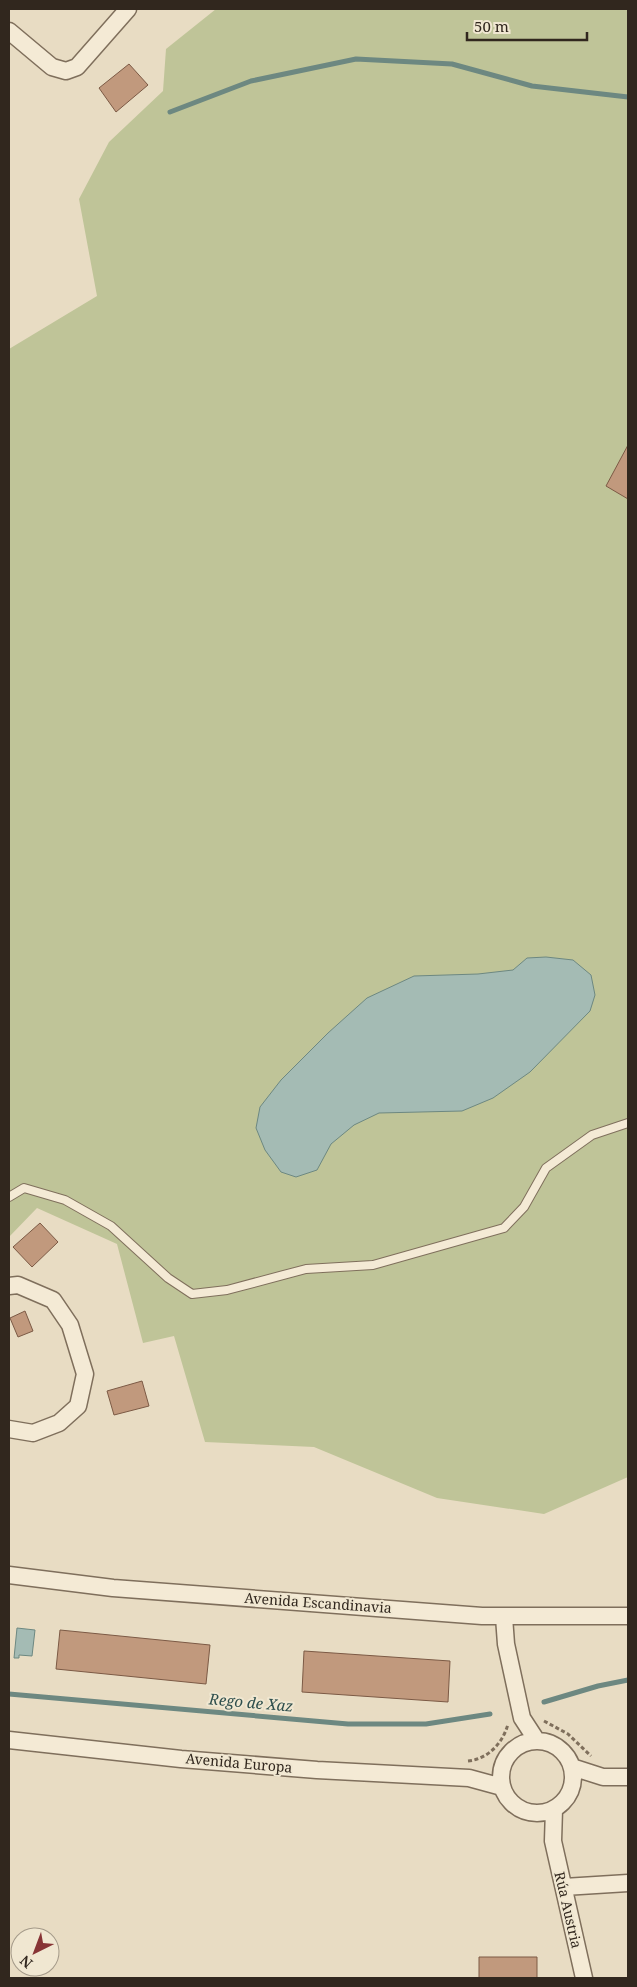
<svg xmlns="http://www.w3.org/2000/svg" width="637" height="1987" font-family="'Noto Serif',serif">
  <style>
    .green { fill: #bfc498 }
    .water { fill: #a4bbb4; stroke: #6d8881 }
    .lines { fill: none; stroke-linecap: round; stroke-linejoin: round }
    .stream { stroke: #6d8881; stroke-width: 5 }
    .building { fill: #c1997d; stroke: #7c5a45 }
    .service-casing { stroke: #7f6f5c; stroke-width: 10 }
    .minor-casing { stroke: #7f6f5c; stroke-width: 19 }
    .path { stroke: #7f6f5c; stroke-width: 3; stroke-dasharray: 4 2.5; stroke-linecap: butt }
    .service { stroke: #f4ead5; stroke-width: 8 }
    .minor { stroke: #f4ead5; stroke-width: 16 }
    .labels { text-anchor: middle; stroke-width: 4; stroke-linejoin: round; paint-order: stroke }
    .street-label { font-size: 14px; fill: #31271e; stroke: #f0e7d1 }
    .water-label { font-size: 15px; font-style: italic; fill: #2f4f4d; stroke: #f0e7d1 }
  </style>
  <rect width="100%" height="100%" fill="#e8dcc3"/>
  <path class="green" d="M216 9H628V1477L544 1514 437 1498 314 1447 205 1442 174 1336 143 1343 117 1244 37 1208 9 1237V349L97 296 79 199 109 142 163 91 166 49Z"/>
  <path class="water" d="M546 957 573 960 591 975 595 995 590 1011 530 1072 493 1098 462 1111 379 1113 354 1125 331 1144 317 1170 296 1177 281 1172 265 1150 256 1128 260 1107 281 1080 328 1033 367 998 414 976 478 974 513 970 527 958Z
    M17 1628 35 1630 32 1656 19 1655V1658H14Z"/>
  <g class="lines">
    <path class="stream" d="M170 112 251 81 356 59 452 64 532 86 628 97
      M9 1694 348 1724H426L490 1714
      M544 1702 598 1686 628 1680"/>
  </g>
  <path class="building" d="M129 64 148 85 116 112 99 88Z
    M628 445V499L606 486Z
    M40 1223 58 1242 32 1267 13 1247Z
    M25 1311 33 1331 18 1337 10 1318Z
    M142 1381 149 1406 114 1415 107 1391Z
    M60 1630 210 1645 206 1684 56 1669Z
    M304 1651 450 1661 448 1702 302 1692Z
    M479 1957H537V1978H479Z"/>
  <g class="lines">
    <defs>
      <path id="service" d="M9 1197 24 1188 65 1200 111 1226 168 1278 192 1294 227 1290 306 1269 373 1265 504 1228 524 1207 546 1168 592 1135 628 1123"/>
      <path id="minor" d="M9 31 52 67 66 71 77 67 128 9
        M9 1286 18 1285 53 1300 70 1325 85 1374 78 1406 59 1423 33 1433 9 1429
        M9 1575 113 1588 482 1616H628
        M504 1617 506 1644 522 1718 537 1741
        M9 1740 181 1759 317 1770 469 1778 502 1787
        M501 1777a36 36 0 1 1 72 0a36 36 0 1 1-72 0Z
        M572 1767 603 1777H628
        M554 1809 553 1841 584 1978
        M564 1887 628 1883"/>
    </defs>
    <use href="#service" class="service-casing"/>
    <use href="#minor" class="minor-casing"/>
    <path class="path" d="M544 1721 568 1734 591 1756
      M468 1761C488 1759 503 1743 508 1724"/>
    <use href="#service" class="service"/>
    <use href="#minor" class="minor"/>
  </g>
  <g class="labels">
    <g class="street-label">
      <text transform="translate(318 1603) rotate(4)" y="5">Avenida Escandinavia</text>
      <text transform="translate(239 1763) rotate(5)" y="5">Avenida Europa</text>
      <text transform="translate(568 1910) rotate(77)" y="5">Rúa Austria</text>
    </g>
    <g class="water-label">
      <text transform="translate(251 1703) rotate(5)" y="5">Rego de Xaz</text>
    </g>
  </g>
  <rect width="637" height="1987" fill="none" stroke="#31271e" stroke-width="20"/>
  <g transform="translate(35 1952) rotate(222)"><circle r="24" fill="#f0e7d1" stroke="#a49a89"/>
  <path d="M0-4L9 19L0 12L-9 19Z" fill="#873435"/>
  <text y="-8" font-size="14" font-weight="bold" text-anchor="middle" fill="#31271e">N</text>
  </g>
  <path d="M467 32v8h120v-8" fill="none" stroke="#31271e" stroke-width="2.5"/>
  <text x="474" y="32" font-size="15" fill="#31271e" stroke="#f0e7d1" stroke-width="4" paint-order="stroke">50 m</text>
</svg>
